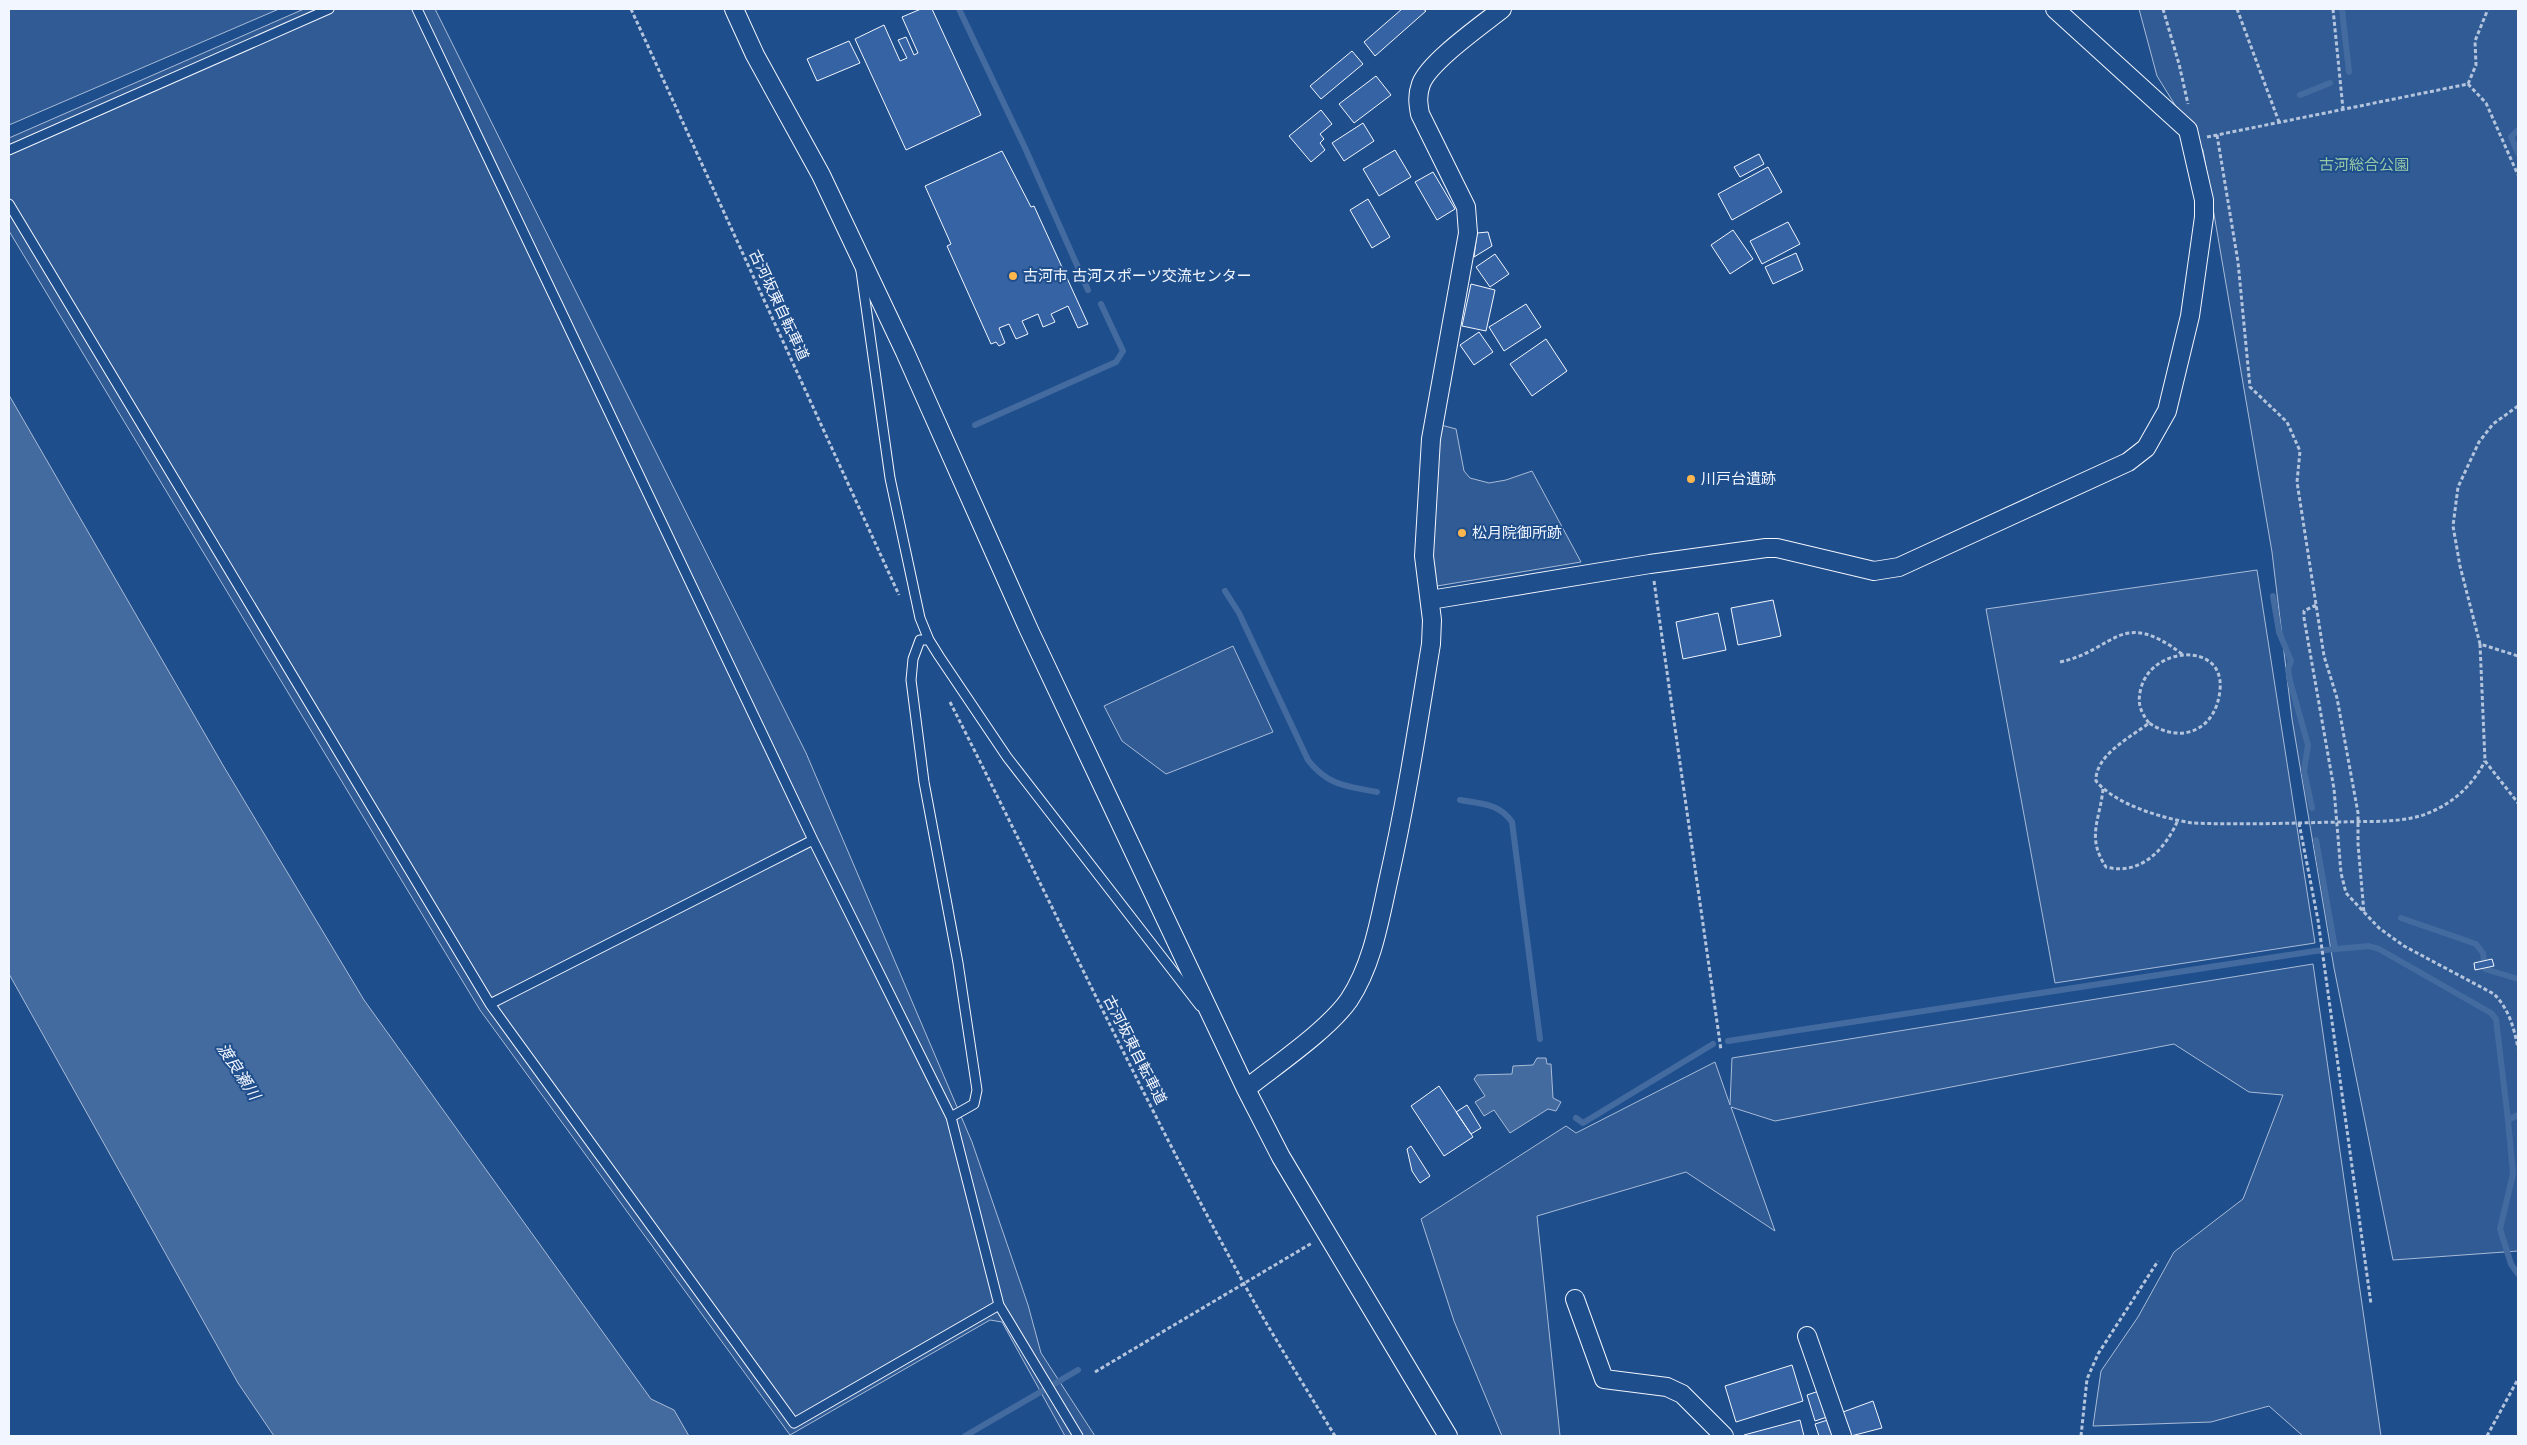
<svg xmlns="http://www.w3.org/2000/svg" width="2527" height="1445" font-family="Poppins,'Noto Sans JP',sans-serif">
  <style>
    .built { fill: #305b95; stroke: #a8bbd7 }
    .water { fill: #446ba0; stroke: #a8bbd7 }
    .lines { fill: none; stroke-linecap: round; stroke-linejoin: round }
    .stream { stroke: #446ba0; stroke-width: 6 }
    .building { fill: #3563a3; stroke: #f2f6ff }
    .lane-casing { stroke: #f2f6ff; stroke-width: 11 }
    .street-casing { stroke: #f2f6ff; stroke-width: 20 }
    .path { stroke: #b3c4dc; stroke-width: 3; stroke-dasharray: 4 2.5; stroke-linecap: butt }
    .lane { stroke: #1f4e8c; stroke-width: 9 }
    .street { stroke: #1f4e8c; stroke-width: 18 }
    .poi-dot { fill: #ffb74d; stroke: #1f4e8c; stroke-width: 2 }
    .labels { text-anchor: middle; stroke-width: 4; stroke-linejoin: round; paint-order: stroke }
    .park-label { font-size: 15px; fill: #97c8a6; stroke: #1f4e8c }
    .poi-label { font-size: 15px; fill: #f2f6ff; stroke: #1f4e8c; text-anchor: start }
    .street-label { font-size: 15px; fill: #f2f6ff; stroke: #1f4e8c }
    .water-label { font-size: 16px; font-style: italic; fill: #f2f6ff; stroke: #1f4e8c }
  </style>
  <rect width="100%" height="100%" fill="#1f4e8c"/>
  <path class="built" d="M9 9H279L9 125Z
    M304 9H435L806 753 972 1142 1028 1305 1041 1353 1095 1436H1065L1002 1322 990 1320 790 1435 480 1010 9 231V138Z
    M2139 9H2518V1251L2393 1260 2334 968 2292 719 2272 552 2203 150 2157 76Z
    M1441 425 1456 429 1464 471 1470 478 1489 483 1506 480 1532 471 1581 562 1437 586 1431 572V526Z
    M2257 570 2315 943 2055 983 1986 609Z
    M1233 646 1273 732 1166 774 1122 741 1104 706Z
    M2313 964 2381 1436H2303L2269 1406 2211 1422 2093 1426 2101 1371 2138 1317 2174 1252 2243 1199 2283 1095 2249 1092 2174 1044 1775 1121 1731 1107 1775 1231 1686 1172 1537 1216 1560 1436H1502L1454 1321 1421 1219 1566 1126 1576 1133 1715 1062 1730 1105 1732 1058Z"/>
  <path class="water" d="M9 395 224 767 364 1000 651 1399 674 1410 689 1436H274L238 1383 9 974Z
    M1537 1058H1546L1547 1064H1551L1553 1098 1561 1102 1556 1111 1548 1109 1510 1133 1494 1110 1484 1116 1475 1102 1485 1096 1474 1079 1477 1075 1512 1074 1513 1066 1533 1065Z"/>
  <g class="lines">
    <path class="stream" d="M959 9 1026 150 1088 290
      M2342 9 2349 72
      M2300 95 2330 83
      M2518 130 2511 137 2518 153
      M975 425 1116 362 1123 351 1101 304
      M1225 591 1239 613 1308 760C1328 786 1347 786 1377 792
      M2273 596 2279 632 2291 661 2288 669 2290 681 2308 745 2304 771 2312 808
      M1460 800C1481 804 1499 803 1512 822L1540 1039
      M2316 840 2335 948
      M2401 918 2476 944 2483 953 2485 969 2518 979
      M1728 1041 2315 951 2369 946 2379 949 2491 1013 2496 1019 2508 1120 2518 1115
      M1576 1118 1583 1123 1713 1044
      M2508 1120 2513 1174 2500 1229 2511 1264 2518 1274
      M965 1436 1078 1370"/>
  </g>
  <path class="building" d="M921 9H932L981 115 906 150 855 39 884 25 900 61 907 58 898 40 906 37 914 55 918 53 902 17Z
    M1402 9H1423L1426 11 1375 56 1364 42Z
    M849 41 860 63 817 81 807 59Z
    M1352 51 1363 64 1321 99 1310 86Z
    M1376 76 1391 95 1354 123 1339 104Z
    M1321 110 1332 124 1320 134 1324 139 1320 143 1325 150 1311 162 1289 136Z
    M1363 123 1374 141 1344 161 1332 143Z
    M1395 150 1411 177 1379 196 1363 169Z
    M1002 151 1031 207 1034 206 1088 324 1078 328 1068 306 1051 314 1055 322 1043 327 1038 314 1022 321 1028 334 1016 339 1009 324 999 328 1005 343 999 346 996 342 991 344 947 246 951 244 925 186Z
    M1759 154 1764 164 1740 177 1734 167Z
    M1768 167 1782 192 1732 220 1718 194Z
    M1433 172 1455 209 1437 220 1415 182Z
    M1368 199 1390 237 1372 248 1350 210Z
    M1788 222 1800 244 1762 264 1750 241Z
    M1733 230 1753 259 1730 274 1711 245Z
    M1488 232 1492 246 1474 257 1477 233Z
    M1796 253 1803 270 1773 284 1765 267Z
    M1495 254 1509 274 1490 287 1476 267Z
    M1471 284 1495 290 1486 331 1462 326Z
    M1526 304 1541 327 1504 351 1489 327Z
    M1479 332 1493 352 1474 365 1460 345Z
    M1546 339 1567 371 1532 396 1510 364Z
    M1773 600 1781 636 1738 645 1731 608Z
    M1718 613 1726 650 1683 659 1676 622Z
    M2492 959 2494 966 2475 970 2474 963Z
    M1439 1086 1473 1137 1444 1156 1411 1106Z
    M1467 1105 1481 1128 1471 1134 1456 1112Z
    M1411 1146 1430 1176 1420 1183 1412 1171 1407 1149Z
    M1792 1365 1803 1401 1736 1422 1725 1386Z
    M1822 1390 1830 1416 1815 1421 1807 1395Z
    M1873 1401 1882 1428 1851 1436 1843 1412Z
    M1831 1419 1833 1436H1819L1815 1424Z
    M1800 1420 1804 1436H1744V1435Z"/>
  <g class="lines">
    <defs>
      <path id="lane" d="M417 9 813 840 951 1117 999 1305 1078 1436
        M9 150 329 9
        M9 204 490 1004 794 1423 999 1305
        M861 271 890 478 920 618 929 640 939 656 1007 757 1200 1006
        M929 640H920L913 659 911 680 924 782 958 963 977 1090 974 1104 951 1117
        M490 1004 813 840"/>
      <path id="street" d="M734 9 755 55 821 175 905 352 1029 630 1246 1089 1281 1157 1448 1436
        M1430 600 1650 564 1766 548H1777L1874 571 1899 567 2128 462 2146 448 2167 411 2190 316 2204 217V200L2188 130 2055 9
        M1246 1089C1276 1065 1328 1030 1349 1000 1372 965 1379 923 1388 882 1406 803 1418 724 1431 644L1432 620 1424 556 1431 439 1468 233 1466 207 1420 114C1418 103 1417 95 1421 84 1429 62 1482 25 1502 9
        M1575 1299 1604 1379 1667 1387 1682 1394 1724 1436
        M1807 1336 1842 1436"/>
    </defs>
    <use href="#lane" class="lane-casing"/>
    <use href="#street" class="street-casing"/>
    <path class="path" d="M631 9 899 595
      M2163 9 2179 64 2188 104
      M2237 9 2279 122
      M2333 9 2343 109
      M2468 84 2486 103 2518 175
      M2217 135 2238 262 2250 387 2287 422 2300 451 2297 482 2324 656 2337 698 2358 813V844L2364 913
      M2207 137 2468 84 2476 65 2475 41 2488 9
      M2518 406 2493 424 2479 442 2458 487 2453 526 2460 566 2480 644 2518 656
      M1654 581 1721 1050
      M2316 605 2304 611V618L2334 789 2341 873 2346 893 2379 928 2404 946 2494 994C2509 1009 2514 1028 2518 1048
      M2480 644 2485 761 2518 803
      M2060 662C2116 650 2120 607 2182 654
      M950 702C1048 895 1139 1092 1243 1282 1272 1335 1304 1385 1335 1436
      M2149 723C2140 711 2137 703 2141 688 2152 646 2225 641 2220 690 2216 730 2182 745 2149 723 2131 737 2095 755 2096 781 2116 805 2162 818 2192 823 2242 825 2291 823 2341 822 2366 821 2395 823 2420 816 2449 807 2472 787 2485 761
      M2103 789C2100 820 2086 837 2106 867 2140 876 2165 850 2178 820
      M2299 823 2318 920 2371 1304
      M1095 1372 1312 1243
      M2081 1436 2087 1379 2098 1354 2158 1261
      M2487 1436 2518 1379"/>
    <use href="#lane" class="lane"/>
    <use href="#street" class="street"/>
  </g>
  <g class="poi-dot">
    <circle cx="1013" cy="276" r="5"/>
    <circle cx="1691" cy="479" r="5"/>
    <circle cx="1462" cy="533" r="5"/>
  </g>
  <g class="labels">
    <g class="park-label">
      <text x="2364" y="170">古河総合公園</text>
    </g>
    <g class="poi-label">
      <text x="1023" y="281">古河市 古河スポーツ交流センター</text>
      <text x="1701" y="484">川戸台遺跡</text>
      <text x="1472" y="538">松月院御所跡</text>
    </g>
    <g class="street-label">
      <text transform="translate(779 305) rotate(65)" y="5">古河坂東自転車道</text>
      <text transform="translate(1135 1050) rotate(63)" y="5">古河坂東自転車道</text>
    </g>
    <g class="water-label">
      <text transform="translate(239 1071) rotate(57)" y="6">渡良瀬川</text>
    </g>
  </g>
  <rect width="2527" height="1445" fill="none" stroke="#f2f6ff" stroke-width="20"/>
</svg>
